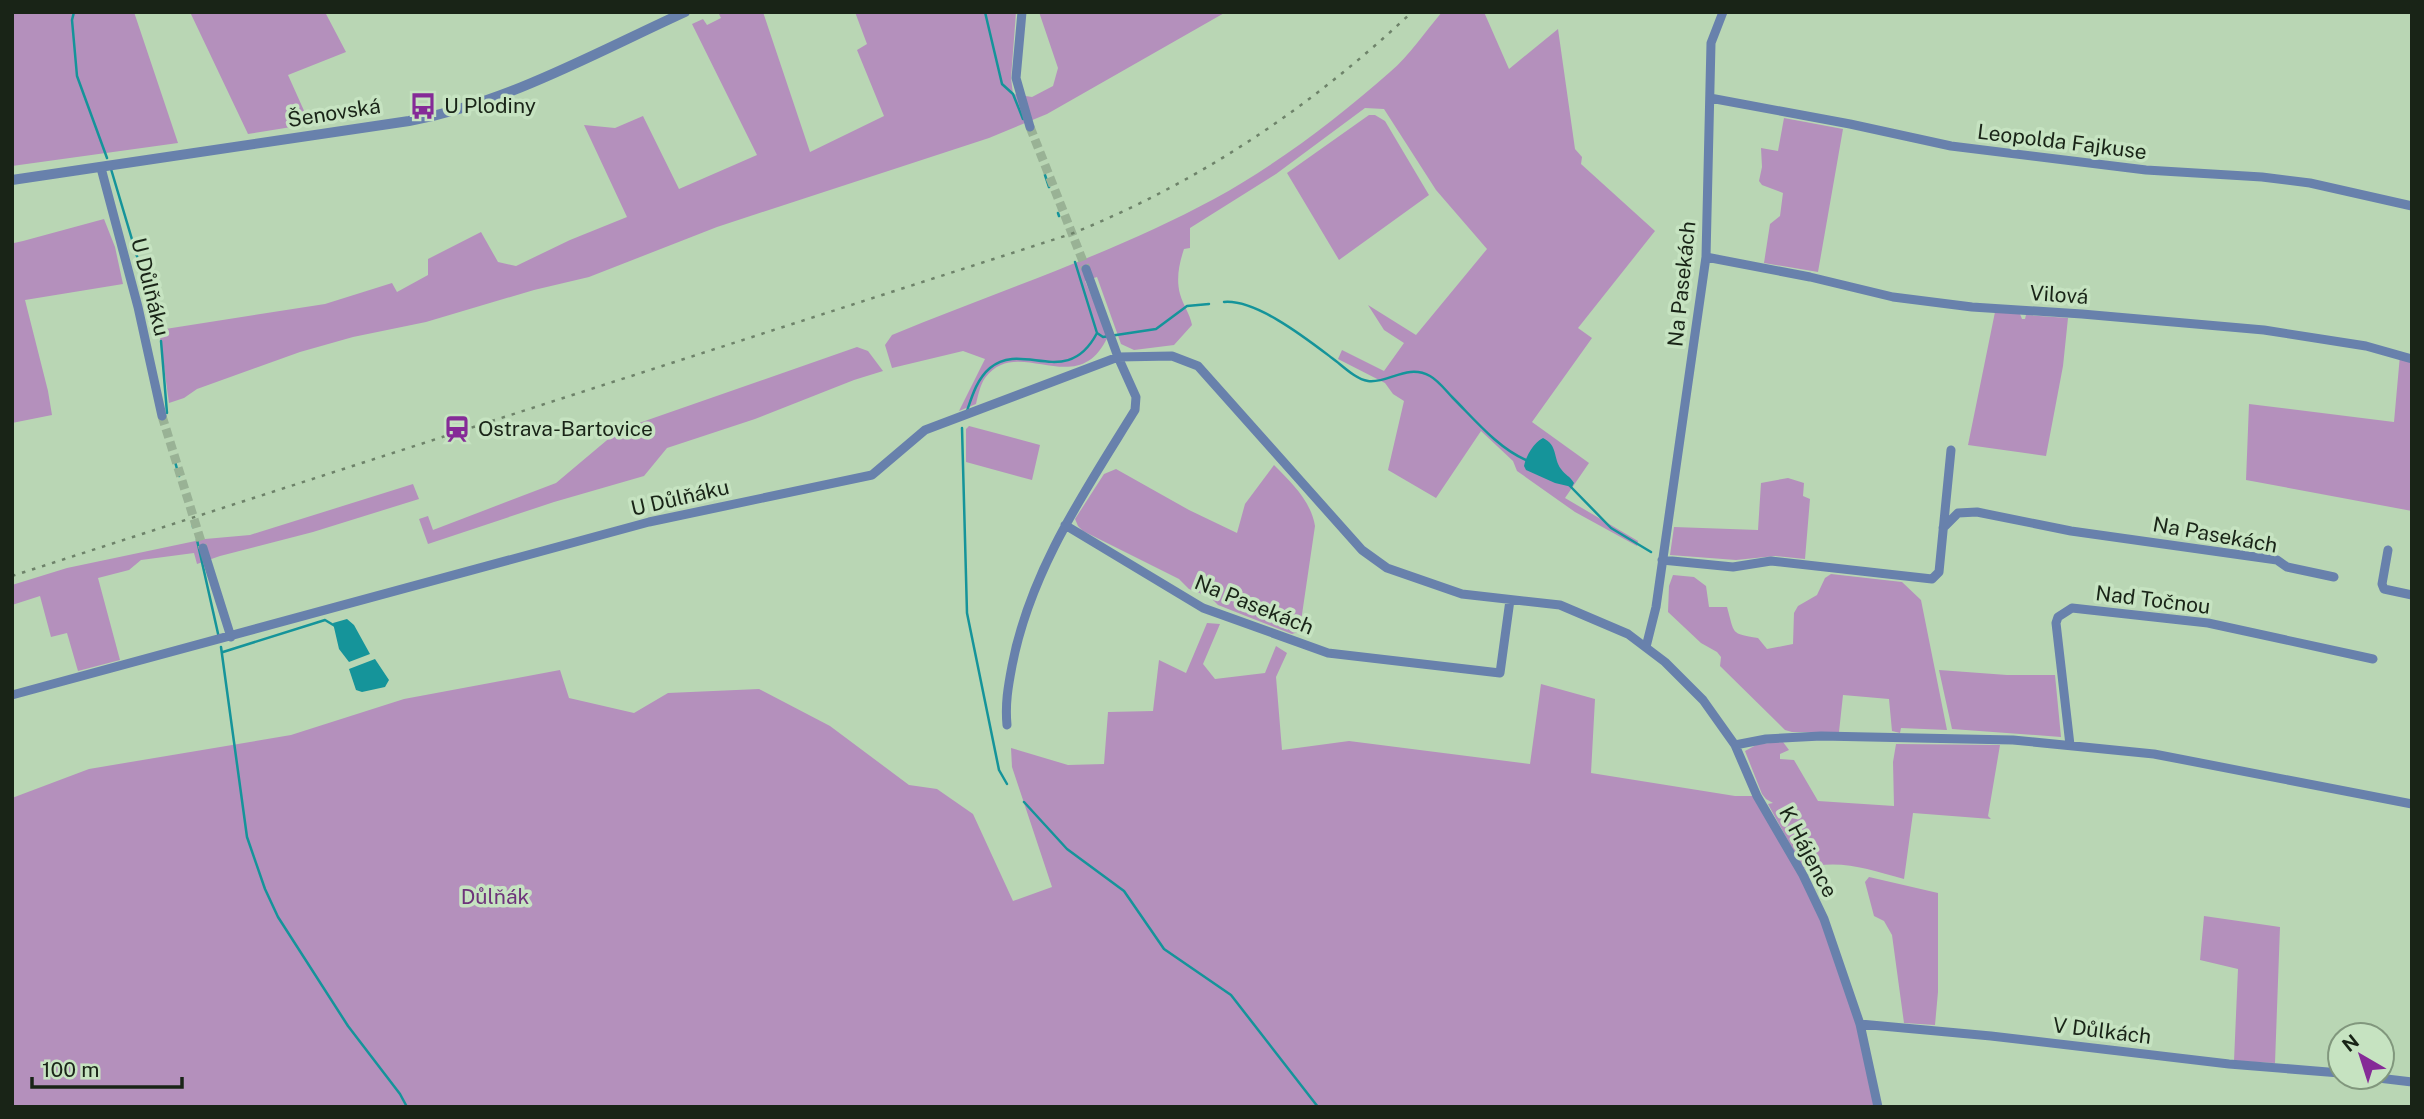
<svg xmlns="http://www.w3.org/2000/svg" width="2424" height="1119" font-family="'Public Sans',sans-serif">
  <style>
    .green { fill: #b490bc }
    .water { fill: #15949a }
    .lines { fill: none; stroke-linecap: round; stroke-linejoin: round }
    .stream { stroke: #15949a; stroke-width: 2.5 }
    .minor-tunnel { stroke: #99b295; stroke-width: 9; stroke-dasharray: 9 4.5; stroke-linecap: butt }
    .minor { stroke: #6881ac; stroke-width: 9 }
    .tertiary { stroke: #6881ac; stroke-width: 10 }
    .rail { stroke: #6e836a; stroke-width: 2.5; stroke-dasharray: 3.5 7; stroke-linecap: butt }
    .labels { text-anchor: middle; stroke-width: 7; stroke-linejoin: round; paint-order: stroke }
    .poi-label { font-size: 21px; fill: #192417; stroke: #c6e3c1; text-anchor: start }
    .street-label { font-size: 21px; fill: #192417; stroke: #c6e3c1 }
    .park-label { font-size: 21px; fill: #6e337a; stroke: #c6e3c1 }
  </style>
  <rect width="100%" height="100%" fill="#b9d6b4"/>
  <path class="green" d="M12 12H134L178 143 12 166Z
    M190 12H325L346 52 288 75 310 124 248 134Z
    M718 12H763L810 152 884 116 857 50 867 44 855 12H1016L1011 78 1013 94 1032 97 1053 86 1058 68 1039 12H1226L1047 114 989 138 717 227 589 277 534 290 426 322 353 337 300 352 197 389 184 398 169 403 159 330 325 304 392 283 397 292 428 275V259L481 232 498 262 516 266 570 240 627 217 584 125 615 128 643 116 679 189 757 155 692 24 703 19 707 25 721 18Z
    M1442 12H1484L1509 69 1558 29 1575 149 1582 157 1581 164 1655 231 1578 328 1592 338 1532 422 1589 463 1565 498 1638 541 1637 546 1575 512 1517 471 1513 461 1481 431 1436 498 1388 470 1404 401 1393 394 1385 383 1338 359 1342 350 1384 371 1404 343 1384 330 1368 305 1416 335 1487 249 1436 190 1384 109 1365 108 1276 174 1190 228V248L1184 249C1179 264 1176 279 1180 294 1183 305 1190 314 1192 325L1174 345 1134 350 1121 344 1097 277 1085 281 1108 336C1078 403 1018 333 985 378 980 385 978 396 976 404L959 411 985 359 963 351 892 368 885 345 892 335C999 291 1112 254 1214 199 1275 166 1338 118 1390 72 1409 56 1425 32 1442 12Z
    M1369 115H1375L1385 121 1429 195 1339 260 1287 173Z
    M1784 118 1843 129 1818 272 1764 263 1770 224 1780 216 1783 193 1762 185 1759 181 1762 167 1761 148 1778 151Z
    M104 219 115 247 123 284 25 300 48 391 52 415 12 423V238L14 243 23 241Z
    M1995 312 2020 314 2022 319H2025L2026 315 2068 318 2063 366 2046 456 1968 445Z
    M857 347 868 351 883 371 854 380 755 419 667 448 644 476 554 502 428 544 419 519 428 516 433 530 556 483 619 430Z
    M2400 355 2412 359V511L2246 480 2249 404 2394 422Z
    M969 426 1040 445 1032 480 966 462V429Z
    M1274 465C1291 482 1311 501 1315 526L1300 628 1298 632 1292 634 1218 605 1210 597 1189 589 1179 579 1083 531 1078 526 1075 519 1104 474 1116 469 1189 510 1237 533 1245 504Z
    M1788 478 1804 483 1803 496 1810 499 1805 559 1775 556 1736 560 1670 555 1674 527 1758 530 1761 483Z
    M413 484 419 499 313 532 220 556 197 564 194 553 141 560 129 570 98 578 120 660 78 671 67 633 51 637 40 596 12 605V585L67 568 205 539 250 535Z
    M1831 574 1902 582 1921 600 1947 730 1901 728 1900 733 1892 731 1889 699 1843 695 1839 732H1792L1785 730 1720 666 1721 657 1717 652 1701 643 1668 612 1669 586 1673 575 1694 577 1706 586 1709 607H1727C1735 635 1730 633 1758 638L1767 649 1793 644 1794 613 1798 606 1817 595 1825 578Z
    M1207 623 1220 624 1203 664 1215 679 1265 673 1276 646 1287 653 1276 677 1282 750 1349 741 1530 764 1541 684 1595 699 1591 773 1735 796H1757L1787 847 1838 956 1878 1107H12V798L89 769 291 735 404 699 560 670 569 698 634 713 668 693 759 689 830 726 909 785 937 789 973 814 1013 901 1052 887 1012 767 1011 748 1068 765 1104 764 1108 712 1153 711 1159 660 1186 673Z
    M1939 670 2007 675H2055L2061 737 1952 729Z
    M1783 742 1789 750 1780 754V759L1794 760 1818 801 1894 806 1893 762 1896 744 2000 745 1988 816 1991 819 1913 813 1904 879C1867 869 1842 859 1803 868L1768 804 1773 803 1766 799 1762 794 1745 751 1758 744Z
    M1869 877 1938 893V992L1935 1025 1904 1023 1892 935 1884 921 1874 916 1865 882Z
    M2204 916 2280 927 2275 1063 2234 1061 2238 969 2200 960Z"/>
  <path class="water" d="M1543 438C1558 445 1553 458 1561 469 1565 475 1570 476 1574 483L1572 487 1555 483 1526 470 1524 466C1526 456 1534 442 1543 438Z
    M347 619 354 625 370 654 349 662 339 649 333 623Z
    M375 659 389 680 385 687 362 692 356 690 349 669Z"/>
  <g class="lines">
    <path class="stream" d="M74 12 72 20 77 76 107 158
      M985 12 1002 84 1013 94 1023 119
      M111 169 159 330
      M1045 175 1049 187
      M1058 213 1059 216
      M1224 302C1256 299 1307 339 1332 358 1342 365 1355 379 1368 381 1388 384 1407 363 1430 376 1439 381 1446 391 1453 398 1475 420 1498 448 1526 460
      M1097 333 1103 337 1156 329 1187 306 1209 304
      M161 341 167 413
      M967 411C972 396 977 379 990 368 1023 340 1067 390 1097 333L1075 262
      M962 428 967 613 999 770 1007 784
      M174 458 179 476
      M1570 486 1611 528 1651 552
      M193 525V527
      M197 540 219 638
      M221 647 247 837 265 889 278 917 348 1026 400 1094 407 1107
      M223 652 325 620 335 626
      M1024 802 1067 849 1124 891 1164 949 1231 995 1318 1107"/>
    <path class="minor-tunnel" d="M1030 127 1086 269
      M162 416 203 548"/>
    <path class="minor" d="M1022 12 1016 78 1030 127
      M1710 98 1850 124 1951 146 2146 170 2262 177 2310 183 2412 206
      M101 168 138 307 162 416
      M1706 257 1810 277 1893 297 1972 307 2082 314 2264 330 2366 346 2412 359
      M1065 525 1203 608 1328 653 1500 673 1510 600
      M1943 528 1958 513 1977 512 2071 531 2277 560 2287 567 2334 577
      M203 548 231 637
      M2388 550 2382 584 2384 589 2412 595
      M1662 560 1733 567 1771 561 1932 579 1939 572 1951 450
      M1646 647 1656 607 1706 257 1711 43 1723 12
      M12 695 649 522 872 475 925 430 1118 357 1172 356 1198 366 1362 550 1387 568 1462 594 1560 605 1628 634 1665 662 1703 700 1735 745 1757 796 1803 875 1824 919 1860 1024 1878 1107
      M1007 725C1005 704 1008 687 1012 666 1030 571 1085 491 1135 410L1136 397 1118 357 1086 269
      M1735 745 1766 739 1821 736 2013 740 2154 754 2412 804
      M2070 745 2056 623 2058 617 2072 608 2208 623 2373 659
      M1860 1024 1991 1036 2229 1064 2340 1073
      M2370 1077 2412 1082"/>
    <path class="tertiary" d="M12 180 409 121C507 103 595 53 685 12"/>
    <path class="rail" d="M12 576 1071 234C1200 182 1311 107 1412 12"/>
  </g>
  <defs>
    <symbol id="bus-bare" viewBox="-9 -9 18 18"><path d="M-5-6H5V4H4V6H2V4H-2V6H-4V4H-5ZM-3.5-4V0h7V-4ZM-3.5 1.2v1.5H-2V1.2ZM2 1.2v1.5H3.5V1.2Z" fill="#852b97" stroke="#c6e3c1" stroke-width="2.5" paint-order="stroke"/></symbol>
    <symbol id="station-bare" viewBox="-9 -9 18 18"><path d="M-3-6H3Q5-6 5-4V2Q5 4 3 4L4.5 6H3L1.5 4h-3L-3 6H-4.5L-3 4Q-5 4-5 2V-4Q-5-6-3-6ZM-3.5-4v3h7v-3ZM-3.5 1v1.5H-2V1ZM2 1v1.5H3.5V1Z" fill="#852b97" stroke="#c6e3c1" stroke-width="2.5" paint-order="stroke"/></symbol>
  </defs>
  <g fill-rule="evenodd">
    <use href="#bus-bare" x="404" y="87" width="38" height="38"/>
    <use href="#station-bare" x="438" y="410" width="38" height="38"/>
  </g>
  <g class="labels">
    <g class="poi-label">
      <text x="444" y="113">U Plodiny</text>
      <text x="478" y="436">Ostrava-Bartovice</text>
    </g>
    <g class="street-label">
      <text transform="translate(334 113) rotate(-9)" y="7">Šenovská</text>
      <text transform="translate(2062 142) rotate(7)" y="7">Leopolda Fajkuse</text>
      <text transform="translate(1682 284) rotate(-84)" y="7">Na Pasekách</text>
      <text transform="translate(150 287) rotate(76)" y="7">U Důlňáku</text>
      <text transform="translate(2059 295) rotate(4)" y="7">Vilová</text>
      <text transform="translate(680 498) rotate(-13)" y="7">U Důlňáku</text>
      <text transform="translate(2215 535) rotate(10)" y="7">Na Pasekách</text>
      <text transform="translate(2153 600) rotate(7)" y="7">Nad Točnou</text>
      <text transform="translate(1254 605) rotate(22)" y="7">Na Pasekách</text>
      <text transform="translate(1808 852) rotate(62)" y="7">K Hájence</text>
      <text transform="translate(2102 1031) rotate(7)" y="7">V Důlkách</text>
    </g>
    <g class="park-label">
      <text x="495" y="904">Důlňák</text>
    </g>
  </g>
  <rect width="2424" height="1119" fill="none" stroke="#192417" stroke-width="28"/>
  <g transform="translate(2361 1056) rotate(321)"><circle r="33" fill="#c6e3c1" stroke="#81977d" stroke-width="2"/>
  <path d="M0-5L12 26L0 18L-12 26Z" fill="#852b97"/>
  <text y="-10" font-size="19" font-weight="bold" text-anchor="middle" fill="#192417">N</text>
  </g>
  <path d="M32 1077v10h150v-10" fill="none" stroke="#192417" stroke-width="3.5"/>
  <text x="42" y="1077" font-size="21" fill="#192417" stroke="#c6e3c1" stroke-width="5" paint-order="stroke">100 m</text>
</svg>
